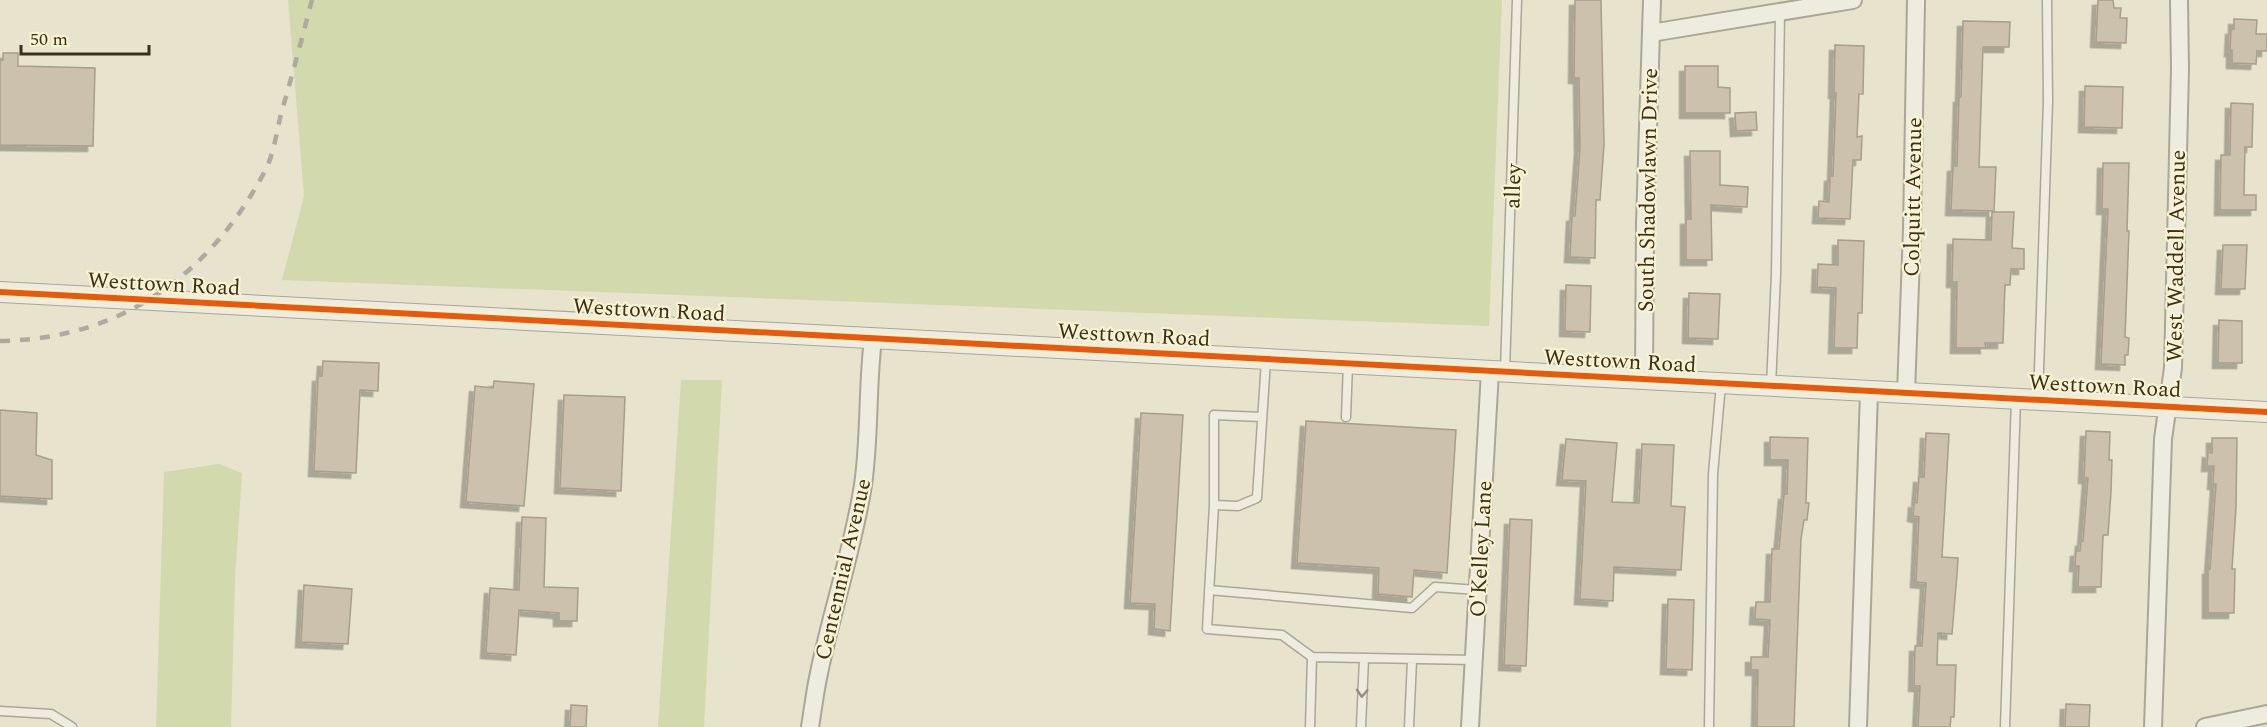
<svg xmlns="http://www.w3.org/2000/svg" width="2267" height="727" font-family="Spectral,serif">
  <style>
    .green { fill: #d2d9ad }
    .building { fill: #cbc1ad; stroke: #a79e8b; stroke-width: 1.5; filter: url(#shadow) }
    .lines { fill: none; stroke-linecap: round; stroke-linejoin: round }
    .service-casing { stroke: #aca695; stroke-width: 11 }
    .minor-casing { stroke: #aca695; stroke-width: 20 }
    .tertiary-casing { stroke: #aca695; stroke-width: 22 }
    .service { stroke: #eeecdf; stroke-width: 8 }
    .minor { stroke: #eeecdf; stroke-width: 16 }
    .tertiary { stroke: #eeecdf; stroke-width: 20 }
    .rail { stroke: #adaa9f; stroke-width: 4.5; stroke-dasharray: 10 10; stroke-linecap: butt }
    .cycleway-casing { stroke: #f9f3d1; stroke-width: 10 }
    .cycleway { stroke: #e8590c; stroke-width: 6 }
    .oneway { stroke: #948e7e }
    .labels { text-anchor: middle; stroke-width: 4.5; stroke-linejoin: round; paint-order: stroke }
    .street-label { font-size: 22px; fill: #3b301c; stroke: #f9f3d1 }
  </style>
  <defs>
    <filter id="shadow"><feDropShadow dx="-5.5" dy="5.5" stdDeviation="0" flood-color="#0004"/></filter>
  </defs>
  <rect width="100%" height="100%" fill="#e7e3cc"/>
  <path class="green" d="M288 0H1502L1489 326 282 280 304 196Z
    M681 380H722L704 727H658Z
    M219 464 242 473 235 579 231 727H156L164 472Z"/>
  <path class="building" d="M1575 0H1601L1604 145 1600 200H1596L1595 258 1570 257 1572 216H1575L1580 148 1579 78H1574Z
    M2098 0H2113L2114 8H2121L2120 18H2127L2126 43 2096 42Z
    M2234 19 2257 20 2256 34H2267V51H2257L2256 64 2232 63V50L2230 51 2231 29H2234Z
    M1963 21 2010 22 2009 47H1983L1979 167H1996L1994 211 1951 210 1953 166H1957L1959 97H1961Z
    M1835 45 1864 46 1863 94H1859L1857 137 1862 136 1861 160H1853L1850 219 1818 218 1819 201 1829 202 1830 176H1833L1836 93H1834Z
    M3 53H18V66L95 68 93 146 0 145V60H3Z
    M1685 66H1718V87L1730 88V113H1685Z
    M2085 86 2123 87 2122 128 2084 127Z
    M2231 103 2253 104 2252 147H2245L2244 195H2256V210H2220L2221 155H2230Z
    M1756 112 1757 130 1736 131 1735 113Z
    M1690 151H1720V185L1748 187 1747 207 1711 205 1712 260H1686V219H1691Z
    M2103 163H2129L2127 231H2129L2125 337 2129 338 2128 355H2125V365L2101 364 2108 209H2102Z
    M1992 212H2014L2012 248 2024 249V269H2011L2010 285H2005L2003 343H1985L1986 348H1956L1957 282H1952L1953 239 1991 240Z
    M1838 240 1864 241 1862 313H1858L1857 348H1834L1836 288 1817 287 1818 264 1838 265Z
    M2223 245H2247L2245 289H2221Z
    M1566 285 1591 286 1590 332 1565 331Z
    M1689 293 1720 294 1718 339 1688 338Z
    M2219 320 2242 321V363H2218Z
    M323 361 379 363 378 391 360 390 356 473 314 471 318 376H322Z
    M494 381 534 384 524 506 466 502 475 386 493 388Z
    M564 395 625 397 621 491 560 488Z
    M0 410 37 413 36 455 52 460V499L0 496Z
    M1141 413 1183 415 1170 631 1154 629 1155 604 1130 603Z
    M1306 421 1456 430 1447 573 1414 570 1412 597 1378 594 1379 568 1297 563Z
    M2086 431 2110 432 2109 460H2112L2111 492 2108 535H2103L2101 587H2078L2079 566H2075L2076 551H2080L2081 541H2083L2088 478H2084Z
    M1926 433 1949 434 1942 557 1958 558 1957 574 1952 634 1938 633 1937 665H1956L1954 717H1951L1950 727H1918L1920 686H1914L1915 646H1922L1926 583 1916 582 1919 517 1913 516 1914 502 1917 503 1919 477H1924Z
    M1770 437 1808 438 1806 503H1809L1807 520H1804L1801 539 1794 727H1757L1758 670H1751V657H1768L1770 620 1755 619 1756 602H1770L1772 549H1779L1784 494H1787L1788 460H1770Z
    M2212 438H2237L2236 507 2232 569H2235L2234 613H2208V569H2210L2216 484H2213L2214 466H2207L2208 452 2212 453Z
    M1566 439 1617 443 1612 502 1639 503 1642 444 1674 445 1671 506 1685 507 1681 570 1614 567 1613 601 1580 599 1586 481 1562 480Z
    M522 517 546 518 544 587 578 588 577 621H559V613L519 610 516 655 486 653 490 588 519 590Z
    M1510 519 1532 520 1526 666 1504 665Z
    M304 585 352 589 348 644 301 642Z
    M1668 599 1694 600 1692 670 1666 669Z
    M2066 704 2090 705 2089 727H2065Z
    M571 705 587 706 586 727H570Z"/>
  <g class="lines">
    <defs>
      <path id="service" d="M1505 371 1517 0
        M1771 386 1776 275 1780 12
        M2038 400 2048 101 2047 0
        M1262 417 1214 415V505L1238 506 1257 498 1266 360
        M1346 417 1348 364
        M1214 505 1207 629 1282 635 1312 657 1474 660
        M1209 590 1412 608 1435 587 1478 590
        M0 711 51 714 72 727
        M1310 727 1312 657
        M1361 727 1364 658
        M1409 727 1412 660
        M1709 727 1713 474 1721 384
        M2005 727 2016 399"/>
      <path id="minor" d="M1651 33 1853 0
        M1644 379 1645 223 1652 0
        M1906 393 1912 229 1916 0
        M810 727C813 709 815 691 819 673 832 610 853 549 863 485 870 437 867 387 873 339
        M1470 727 1490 371
        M1858 727 1869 392
        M2153 727 2163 439 2173 368 2180 69 2179 0
        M2205 727 2267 714"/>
      <path id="tertiary" d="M0 292 2267 412"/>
    </defs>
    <use href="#service" class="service-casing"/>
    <use href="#minor" class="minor-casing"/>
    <use href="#tertiary" class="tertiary-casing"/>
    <use href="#service" class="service"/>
    <use href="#minor" class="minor"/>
    <use href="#tertiary" class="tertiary"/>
    <path class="rail" d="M0 341C122 339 212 274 267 167 274 151 277 131 281 114 292 76 302 38 312 0"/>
    <defs>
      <path id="cycleway" d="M0 292 2267 412"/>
    </defs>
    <use href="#cycleway" class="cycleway-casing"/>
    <use href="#cycleway" class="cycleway"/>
  </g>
  <defs><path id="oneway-chevron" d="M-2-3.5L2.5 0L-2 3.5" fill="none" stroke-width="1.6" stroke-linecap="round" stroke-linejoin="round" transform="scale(1.5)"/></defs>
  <use class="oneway" href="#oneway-chevron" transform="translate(1362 693) rotate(93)"/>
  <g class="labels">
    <g class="street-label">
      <text transform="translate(1512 186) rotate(-88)" y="8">alley</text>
      <text transform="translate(1647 190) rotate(-89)" y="8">South Shadowlawn Drive</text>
      <text transform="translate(1912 197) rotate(-89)" y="8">Colquitt Avenue</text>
      <text transform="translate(2175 256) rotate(-89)" y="8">West Waddell Avenue</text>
      <text transform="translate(164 283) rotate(3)" y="8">Westtown Road</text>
      <text transform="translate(649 309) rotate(3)" y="8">Westtown Road</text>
      <text transform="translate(1134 334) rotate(3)" y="8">Westtown Road</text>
      <text transform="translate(1620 360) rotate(3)" y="8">Westtown Road</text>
      <text transform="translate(2105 385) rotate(3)" y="8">Westtown Road</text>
      <text transform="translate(1480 549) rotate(-87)" y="8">O'Kelley Lane</text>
      <text transform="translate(842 569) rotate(-77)" y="8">Centennial Avenue</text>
    </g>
  </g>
  <path d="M21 45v9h128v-9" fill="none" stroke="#3b301c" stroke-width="3"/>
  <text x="30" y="45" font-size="18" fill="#3b301c" stroke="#f9f3d1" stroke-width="4.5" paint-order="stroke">50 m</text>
</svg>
